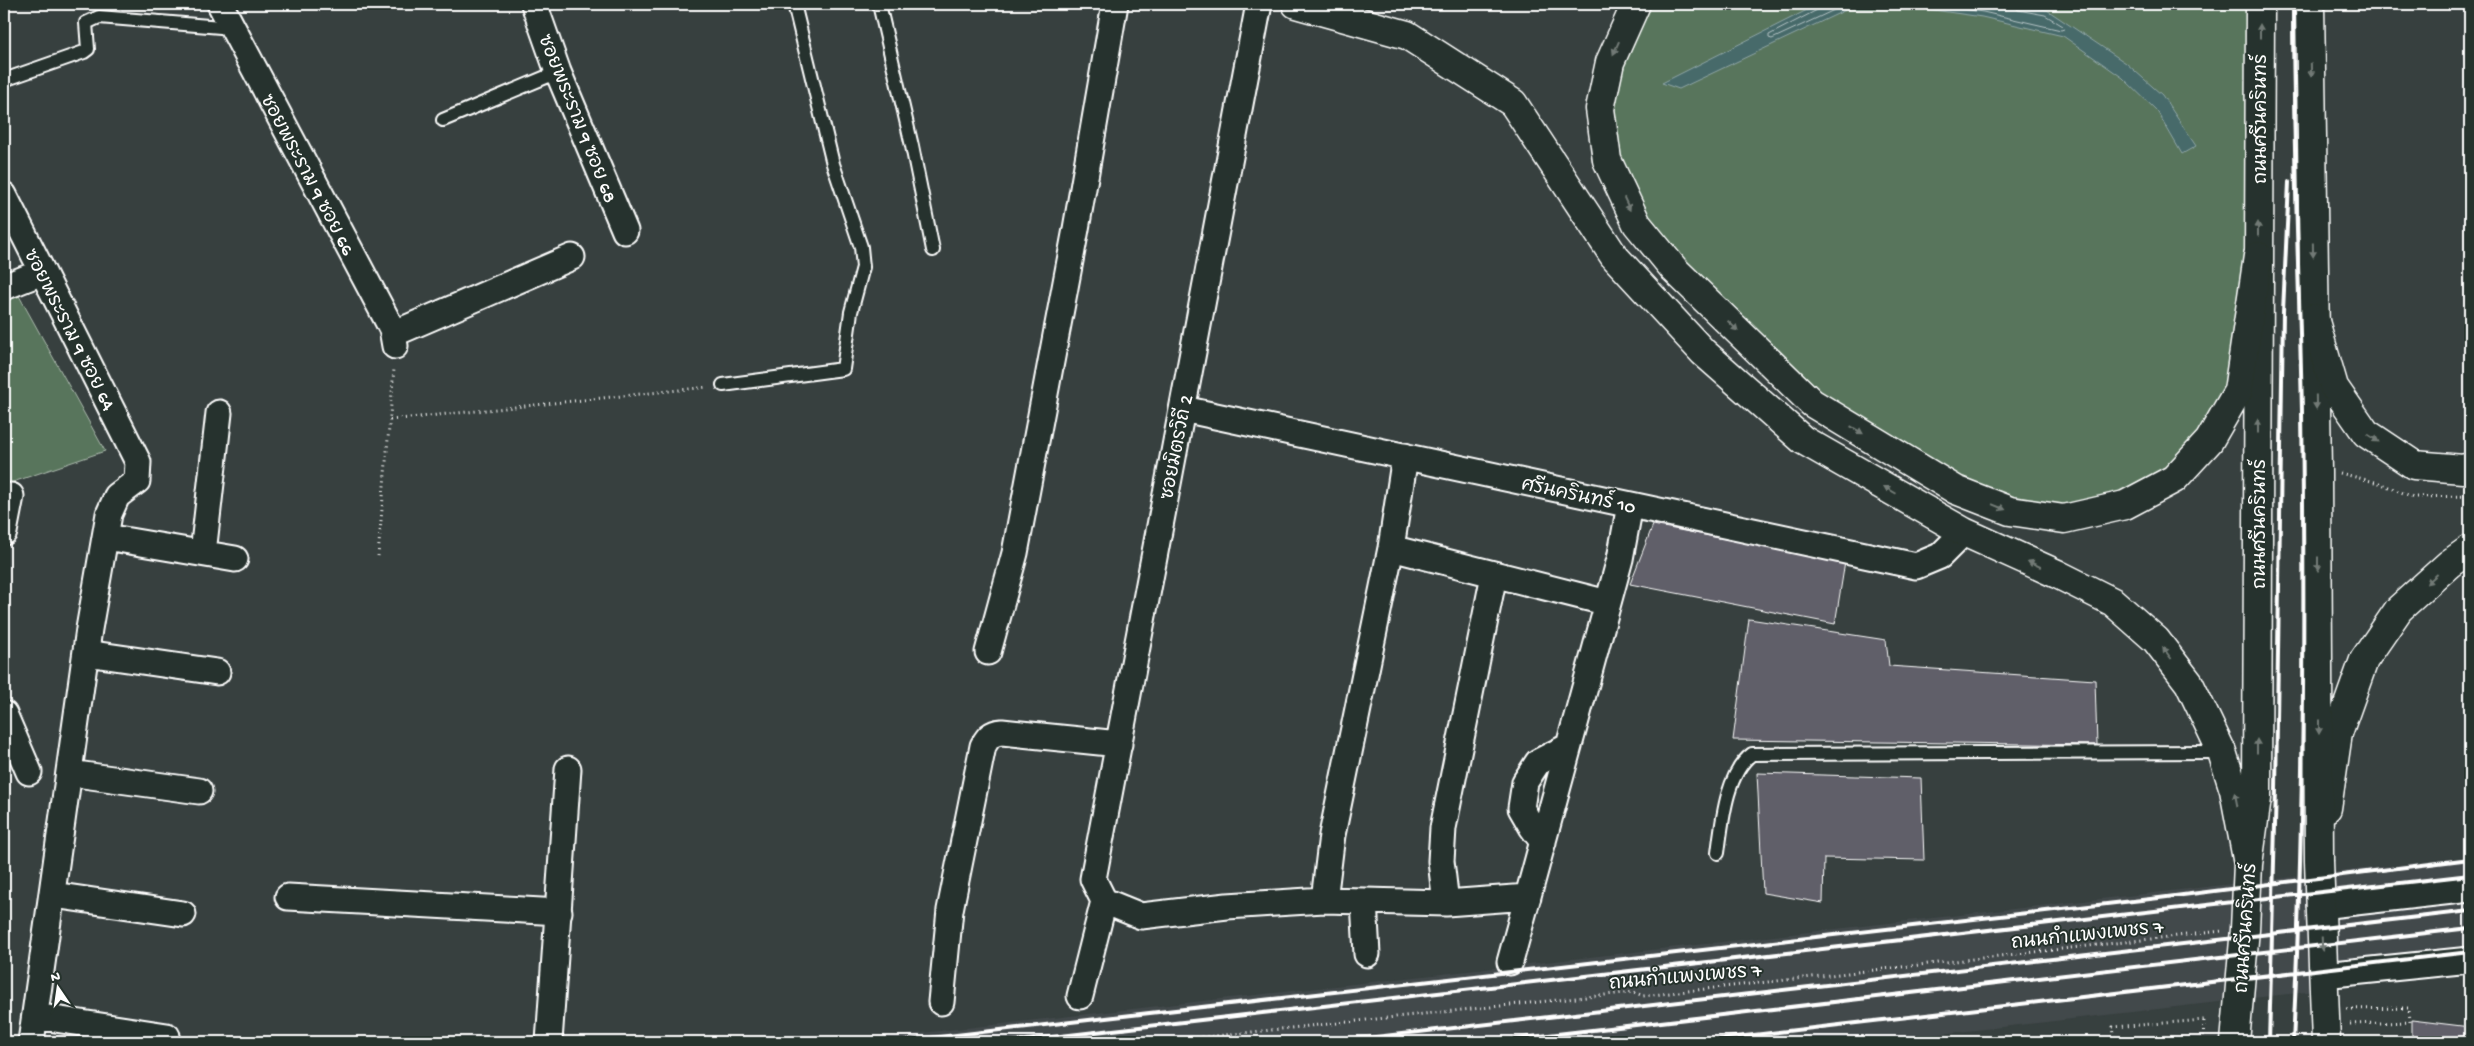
<svg xmlns="http://www.w3.org/2000/svg" width="2474" height="1046" font-family="'Gochi Hand','Playpen Sans Thai',sans-serif">
  <style>
    .built { fill: #43494c }
    .green { fill: #58755c; stroke: #acbaae }
    .water { fill: #466a6b; stroke: #90a6a6 }
    .lines { fill: none; stroke-linecap: round; stroke-linejoin: round }
    .shore { stroke: #b5c3c4; stroke-width: 1 }
    .building { fill: #605e69; stroke: #fff }
    .lane-casing { stroke: #fff; stroke-width: 16 }
    .street-casing { stroke: #fff; stroke-width: 29 }
    .secondary-casing { stroke: #fff; stroke-width: 31 }
    .primary-casing { stroke: #fff; stroke-width: 31 }
    .highway-casing { stroke: #fff; stroke-width: 31 }
    .path { stroke: #fff; stroke-width: 3; stroke-dasharray: 1 4; stroke-linecap: butt }
    .lane { stroke: #26332d; stroke-width: 12 }
    .street { stroke: #26332d; stroke-width: 25 }
    .secondary { stroke: #26332d; stroke-width: 28 }
    .primary { stroke: #26332d; stroke-width: 28 }
    .highway { stroke: #26332d; stroke-width: 28 }
    .rail { stroke: #fff; stroke-width: 4 }
    .path-bridge { stroke: #fff; stroke-width: 3; stroke-dasharray: 1 4; stroke-linecap: butt }
    .oneway { fill: #727a76 }
    .labels { text-anchor: middle; stroke-width: 4; stroke-linejoin: round; paint-order: stroke }
    .street-label { font-size: 19px; fill: #fff; stroke: #26332d }
  </style>
  <rect width="100%" height="100%" fill="#37403f"/>
  <filter id="ink" filterUnits="userSpaceOnUse"><feTurbulence type="fractalNoise" baseFrequency=".02" numOctaves="2"/><feDisplacementMap in="SourceGraphic" scale="10" xChannelSelector="R" yChannelSelector="G"/><feConvolveMatrix kernelMatrix="1 2 1 2 8 2 1 2 1" color-interpolation-filters="sRGB"/></filter>
  <g filter="url(#ink)">
    <path class="built" d="M2470 857V973L1871 1042H843Z"/>
    <path class="green" d="M1636 4H2260L2238 391 2209 441 2125 505 2010 511 1812 403 1674 269 1607 160 1610 62Z
      M18 294 105 451 4 485V299Z"/>
    <path class="water" d="M1819 4H2005L2047 10 2126 63 2162 95 2196 146 2182 154 2157 111 2123 78 2063 36 1982 17 1913 7 1850 8 1679 89 1662 83Z"/>
    <g class="lines">
      <path class="shore" d="M1820 4 1817 10 1769 35V38L1772 39 1847 4
        M1928 4 1983 12 2061 30 2064 29 2063 26 2045 15 2018 10 2015 4"/>
    </g>
    <path class="building" d="M1653 525 1845 562 1835 624 1630 584Z
      M1749 619 1886 640 1889 666 2095 680 2097 745 1733 740Z
      M1757 773 1921 778 1924 860 1824 858 1823 903 1763 893Z
      M2412 1020 2470 1027V1042H2412Z"/>
    <g class="lines">
      <defs>
        <path id="lane" d="M879 4 912 146 933 250
          M4 80 84 52 88 49 86 23 99 17 233 28
          M443 120 558 72
          M723 385 843 369 851 312 863 267 861 247 833 164 794 4
          M1718 853C1722 823 1726 773 1752 754L2222 752"/>
        <path id="street" d="M220 4 392 329 395 346
          M534 4 558 72 625 231
          M1259 4 1093 879 1104 901 1141 916 1227 906 1324 900 1446 903 1528 897
          M4 195 138 462 137 481 117 496 109 514 89 629 31 1042
          M4 287 42 272
          M393 334 572 257
          M1183 409 1916 566 1940 556 1964 532
          M4 532 11 496
          M106 537 235 559
          M1391 548 1608 603
          M203 553 219 413
          M988 652 1015 553 1076 229 1115 4
          M86 653 217 672
          M4 714 29 772
          M69 773 199 791
          M1543 842 1532 827 1521 808 1525 782 1538 762 1569 746
          M53 895 183 914
          M288 897 559 912
          M1324 900 1332 835 1391 548 1405 456
          M1364 901 1367 954
          M1446 903 1441 861 1443 828 1494 575
          M2320 906 2470 889
          M1510 962 1620 559 1630 505
          M2323 975 2470 960
          M1080 996 1104 901
          M941 1002 950 910 983 746C988 737 991 733 1002 732L1119 744
          M35 1016 167 1036
          M549 1042 568 769"/>
        <path id="secondary" d="M2327 808 2338 733 2364 660 2399 609 2449 564 2470 549"/>
        <path id="primary" d="M1296 4 1407 35 1513 103 1614 256 1703 352 1803 440 1964 532 2057 574 2113 602 2156 640 2189 683 2222 752 2234 790 2248 864
          M2310 4 2317 472 2319 861 2326 1042
          M2235 1042 2245 929 2248 864 2257 798 2260 4"/>
        <path id="highway" d="M1636 4 1610 62 1600 109 1607 160 1637 224 1674 269 1812 403 1956 490 2010 511 2064 519 2125 505 2174 479 2209 441 2238 391 2258 256
          M2314 318 2334 387 2366 433 2414 465 2463 469 2470 467"/>
      </defs>
      <use href="#lane" class="lane-casing"/>
      <use href="#street" class="street-casing"/>
      <use href="#secondary" class="secondary-casing"/>
      <use href="#primary" class="primary-casing"/>
      <use href="#highway" class="highway-casing"/>
      <path class="path" d="M390 420 708 387
        M2340 473 2379 483 2413 497 2470 496
        M378 556 394 369
        M2347 1009 2409 1008 2410 1022 2350 1024
        M1157 1042 1634 992 1643 996 2222 931
        M2115 1042 2113 1027 2204 1020
        M2192 1042 2211 1041"/>
      <use href="#lane" class="lane"/>
      <use href="#street" class="street"/>
      <use href="#secondary" class="secondary"/>
      <use href="#primary" class="primary"/>
      <use href="#highway" class="highway"/>
      <path class="rail" d="M895 1042 2159 898 2470 859
        M1008 1042 2470 875
        M1332 1042 2470 911
        M1489 1042 2470 928
        M1693 1042 2470 952
        M2269 1042 2276 789 2283 312 2289 182
        M2293 1042C2304 832 2305 621 2302 411 2299 275 2293 140 2293 4"/>
      <path class="path-bridge" d="M2203 1042 2204 1020"/>
    </g>
    <defs><path id="oneway-solid" d="M-6-.8H1V-3.2L6.5 0L1 3.2V.8H-6Z" transform="scale(1.25)"/></defs>
    <g class="oneway">
      <use href="#oneway-solid" transform="translate(2260 31) rotate(-90)"/>
      <use href="#oneway-solid" transform="translate(1616 48) rotate(114)"/>
      <use href="#oneway-solid" transform="translate(2311 70) rotate(89)"/>
      <use href="#oneway-solid" transform="translate(1627 204) rotate(65)"/>
      <use href="#oneway-solid" transform="translate(2258 229) rotate(-90)"/>
      <use href="#oneway-solid" transform="translate(2313 250) rotate(89)"/>
      <use href="#oneway-solid" transform="translate(1733 326) rotate(44)"/>
      <use href="#oneway-solid" transform="translate(2316 402) rotate(89)"/>
      <use href="#oneway-solid" transform="translate(2258 426) rotate(-90)"/>
      <use href="#oneway-solid" transform="translate(1857 430) rotate(31)"/>
      <use href="#oneway-solid" transform="translate(2373 438) rotate(34)"/>
      <use href="#oneway-solid" transform="translate(1890 490) rotate(-150)"/>
      <use href="#oneway-solid" transform="translate(1999 507) rotate(22)"/>
      <use href="#oneway-solid" transform="translate(2034 564) rotate(-156)"/>
      <use href="#oneway-solid" transform="translate(2318 564) rotate(90)"/>
      <use href="#oneway-solid" transform="translate(2432 579) rotate(138)"/>
      <use href="#oneway-solid" transform="translate(2167 653) rotate(-127)"/>
      <use href="#oneway-solid" transform="translate(2319 727) rotate(90)"/>
      <use href="#oneway-solid" transform="translate(2257 746) rotate(-90)"/>
      <use href="#oneway-solid" transform="translate(2236 799) rotate(-101)"/>
      <use href="#oneway-solid" transform="translate(2322 944) rotate(88)"/>
    </g>
  </g>
  <g class="labels">
    <g class="street-label">
      <text transform="translate(579 118) rotate(68)" y="7">ซอยพระราม 9 ซอย 68</text>
      <text transform="translate(2259 119) rotate(-90)" y="7">ถนนศรีนครินทร์</text>
      <text transform="translate(309 174) rotate(62)" y="7">ซอยพระราม 9 ซอย 66</text>
      <text transform="translate(71 329) rotate(63)" y="7">ซอยพระราม 9 ซอย 64</text>
      <text transform="translate(1175 447) rotate(-79)" y="7">ซอยมิตรวิถี 2</text>
      <text transform="translate(1579 494) rotate(12)" y="7">ศรีนครินทร์ 10</text>
      <text transform="translate(2258 524) rotate(-90)" y="7">ถนนศรีนครินทร์</text>
      <text transform="translate(2244 928) rotate(-86)" y="7">ถนนศรีนครินทร์</text>
      <text transform="translate(2087 933) rotate(-6)" y="7">ถนนกำแพงเพชร 7</text>
      <text transform="translate(1685 975) rotate(-5)" y="7">ถนนกำแพงเพชร 7</text>
    </g>
  </g>
  <rect width="2474" height="1046" fill="none" stroke="#26332d" stroke-width="20"/>
  <rect x="10" y="10" width="2454" height="1026" fill="none" stroke="#fff" stroke-width="2" filter="url(#ink)"/>
  <g transform="translate(58 988) rotate(347)" stroke="#26332d" stroke-width="4" paint-order="stroke">
  <path d="M0-4L9 19L0 12L-9 19Z" fill="#ffffff"/>
  <text y="-8" font-size="14" font-weight="bold" text-anchor="middle" fill="#ffffff">N</text>
  </g>
</svg>
